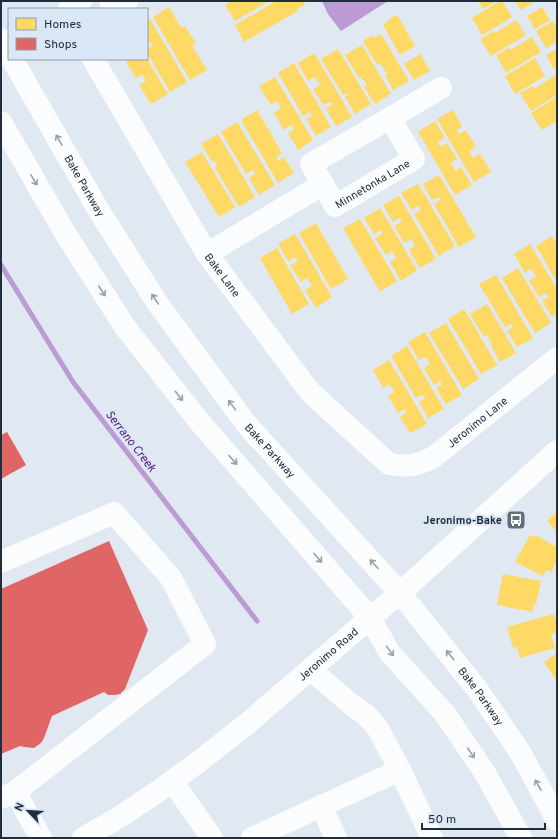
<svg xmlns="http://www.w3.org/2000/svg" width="558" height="839" font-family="Overpass,sans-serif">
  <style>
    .water { fill: #bc9ad4 }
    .homes { fill: #ffd966 }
    .shops { fill: #e06666 }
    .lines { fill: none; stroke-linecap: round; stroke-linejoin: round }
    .stream { stroke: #bc9ad4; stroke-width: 5 }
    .minor { stroke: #fafcfd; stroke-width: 22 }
    .major { stroke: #fafcfd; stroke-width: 22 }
    .oneway { stroke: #989fa6 }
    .labels { text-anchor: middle; stroke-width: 4; stroke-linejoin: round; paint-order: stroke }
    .street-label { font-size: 11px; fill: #202d3c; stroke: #dae7f7 }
    .poi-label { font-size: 11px; font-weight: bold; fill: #202d3c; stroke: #dae7f7; text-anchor: end }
    .water-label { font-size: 12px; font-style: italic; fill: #5b1777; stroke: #dae7f7 }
  </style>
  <rect width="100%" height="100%" fill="#e0e8f1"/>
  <path class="water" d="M322 1H388L341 31 328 14Z"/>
  <path class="homes" d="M232 1H269L235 21 225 5Z
    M276 1H303L305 5 297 9 298 11 244 42 235 25Z
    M478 1H496L483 9Z
    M500 1H502L512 17 482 35 472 18Z
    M515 1H536L521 10Z
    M169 7 181 28 185 26 196 43 192 46 207 70 190 80 153 17Z
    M542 7 550 20 535 29 527 16Z
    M397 15 415 46 400 55 383 25 388 22 387 20Z
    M150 19 187 82 170 92 147 53V49L152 46 150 42 147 43V21Z
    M516 20 526 35 491 56 480 39 494 31 495 33Z
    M553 21 557 29V42L546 48 536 31Z
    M381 34 409 81 393 90 385 75 387 74 380 63 377 65 363 41 372 35 373 38Z
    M532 37 541 52 506 73 496 55 509 48 510 50Z
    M362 45 391 94 375 104 364 87 367 85 361 77 359 78 345 55Z
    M338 49 371 104 355 114 345 97 348 95 347 93 343 95 321 59Z
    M557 49V68L554 70 546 55Z
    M314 53 352 117 336 126 326 109 332 105 330 102 323 105 313 89 320 85 315 77 308 81 298 63Z
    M420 54 430 71 414 80 404 64Z
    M535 58 545 76 515 94 505 76Z
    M130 59H147L168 94 151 104 139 85 146 81 142 75 136 78 126 62Z
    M294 63 331 127 316 136 306 119 312 116 310 112 303 116 278 73Z
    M556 75 557 76V95L531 111 520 93 533 86 535 88Z
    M275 77 313 140 298 150 288 133 294 129 291 125 284 130 274 113 281 108 277 101 271 105 259 86Z
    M557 97V121L542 130 531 113Z
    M257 110 282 153 276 157 278 161 284 157 294 173 278 183 241 120Z
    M453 110 462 126 457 130 459 134 466 130 476 147 469 151 473 158 480 154 491 172 474 182 437 119Z
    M435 121 445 138 438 142 440 147 447 143 457 159 451 163 455 171 461 167 472 185 455 195 418 132Z
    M237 122 275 185 259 195 249 178 255 174 253 170 246 174 221 132Z
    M218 134 255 197 239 207 215 168 217 166 214 161 212 162 201 144Z
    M202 152 235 207 219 217 185 162Z
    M439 175 476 237 459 247 434 204 441 200 439 197 432 200 423 184Z
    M418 184 455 246 439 256 414 214 421 210 418 206 412 210 401 193Z
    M399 196 436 259 420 268 409 250 415 246 411 239 404 243 394 226 402 222 399 218 393 222 383 205Z
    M380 208 417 270 401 281 390 262 396 258 392 251 386 255 375 238 382 234 380 230 374 234 364 218Z
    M360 219 397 281 380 292 343 228Z
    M316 223 348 279 331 289 299 233Z
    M295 234 332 297 316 308 305 290 312 286 307 278 301 282 290 265 298 261 295 257 288 261 278 244Z
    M552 236 557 244V282L536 246Z
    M530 244 557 289V314L552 317 542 301 548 297 546 293 539 297 529 281 536 276 531 269 525 273 514 254Z
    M277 248 309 304 292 314 260 258Z
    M518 268 551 323 535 333 502 278Z
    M496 275 533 338 517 347 507 331 513 327 511 324 505 327 479 284Z
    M487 304 516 353 500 362 491 346 492 345 487 335 484 337 470 314Z
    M464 309 497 365 481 374 448 319Z
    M446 323 479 379 463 389 429 333Z
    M425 332 462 395 446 404 436 388 442 384 440 381 434 385 424 368 430 364 426 357 419 360 408 342Z
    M407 346 444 409 428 418 419 402 425 399 422 395 416 398 391 356Z
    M389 360 427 424 410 433 400 417 406 413 404 409 398 413 388 396 394 392 389 384 383 388 373 370Z
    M557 511V532L547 521Z
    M530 535 535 537V535L557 547V561L551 573 546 570 543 576 515 562Z
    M503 574 541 581 536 605 534 604 532 612 497 605Z
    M554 614 557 625V632L551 634 555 648 520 658 517 647 513 648 507 627Z
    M557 653V682L544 662Z"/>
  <path class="shops" d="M7 432 26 465 1 479V435Z
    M109 541 148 630 125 689 120 694 115 695H108L104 692 52 716 44 738 41 743 34 748 24 747 20 746 1 754V589Z"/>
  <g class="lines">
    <path class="stream" d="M1 265 73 382 257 621"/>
    <g class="minor">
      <path d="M110 1 114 9 127 1"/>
      <path d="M69 9 81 1"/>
      <path id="s1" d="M93 59 207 254 310 392 389 464C408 467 418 466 435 456L557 358"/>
      <path d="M390 118 441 88"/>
      <path id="s2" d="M207 254 323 184 335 206 414 159 390 118 311 164 323 184"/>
      <path d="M1 562 114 513 171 578 205 644 15 792 1 798"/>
      <path d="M310 669 352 705 366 715 377 727 400 770 432 838"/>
      <path d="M172 781 212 838"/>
      <path d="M15 792 41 838"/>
      <path d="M321 806 336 838"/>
      <path d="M252 838 400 770"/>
    </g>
    <g class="major">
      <path d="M1 39 9 53"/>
      <path id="s3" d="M12 59 99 211 158 304 247 425 400 593 477 689 520 752 557 820"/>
      <path d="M1 122 65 233 125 327 198 420 370 618 390 653 445 714 485 773 521 838"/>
      <path id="s4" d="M83 838 118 818 160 790 201 760 248 723 370 618 400 593 557 451"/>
    </g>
  </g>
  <defs><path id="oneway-shaft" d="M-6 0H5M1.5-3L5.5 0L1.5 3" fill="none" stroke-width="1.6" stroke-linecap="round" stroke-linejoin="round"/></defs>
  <g class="oneway">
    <use href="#oneway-shaft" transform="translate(59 140) rotate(-120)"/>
    <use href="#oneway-shaft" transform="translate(34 180) rotate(60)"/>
    <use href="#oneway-shaft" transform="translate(102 291) rotate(57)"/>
    <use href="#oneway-shaft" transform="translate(155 299) rotate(-123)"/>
    <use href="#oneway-shaft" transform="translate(179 396) rotate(52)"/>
    <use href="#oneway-shaft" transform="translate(232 405) rotate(-126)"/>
    <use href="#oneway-shaft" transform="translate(233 460) rotate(49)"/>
    <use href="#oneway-shaft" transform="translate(318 558) rotate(49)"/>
    <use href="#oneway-shaft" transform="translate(374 564) rotate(-132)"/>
    <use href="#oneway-shaft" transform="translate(390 651) rotate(55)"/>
    <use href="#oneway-shaft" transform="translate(450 655) rotate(-129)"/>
    <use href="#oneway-shaft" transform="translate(471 753) rotate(56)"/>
    <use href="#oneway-shaft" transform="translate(538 785) rotate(-119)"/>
  </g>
  <defs>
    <symbol id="bus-square" viewBox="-11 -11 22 22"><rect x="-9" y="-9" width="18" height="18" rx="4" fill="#636e7b" stroke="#dae7f7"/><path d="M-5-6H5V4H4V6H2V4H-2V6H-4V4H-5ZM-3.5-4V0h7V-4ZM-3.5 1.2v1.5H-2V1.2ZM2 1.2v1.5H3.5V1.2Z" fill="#fff"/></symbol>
  </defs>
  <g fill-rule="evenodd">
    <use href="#bus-square" x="505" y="509" width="22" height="22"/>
  </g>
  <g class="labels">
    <g class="street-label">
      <text dy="4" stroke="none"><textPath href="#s2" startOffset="204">Minnetonka Lane</textPath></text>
      <text dy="4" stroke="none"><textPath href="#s3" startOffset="146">Bake Parkway</textPath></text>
      <text dy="4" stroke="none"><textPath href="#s1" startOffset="252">Bake Lane</textPath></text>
      <text dy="4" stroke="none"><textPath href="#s1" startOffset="607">Jeronimo Lane</textPath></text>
      <text dy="4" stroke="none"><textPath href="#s3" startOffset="470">Bake Parkway</textPath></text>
      <text dy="4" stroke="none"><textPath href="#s4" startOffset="307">Jeronimo Road</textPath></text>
      <text dy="4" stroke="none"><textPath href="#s3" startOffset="794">Bake Parkway</textPath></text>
    </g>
    <g class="poi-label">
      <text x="502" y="524">Jeronimo-Bake</text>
    </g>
    <g class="water-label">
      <text transform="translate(131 441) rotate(52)" y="4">Serrano Creek</text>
    </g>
  </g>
  <rect width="558" height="839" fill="none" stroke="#202d3c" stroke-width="4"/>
  <rect x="8" y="8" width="140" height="52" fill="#dae7f7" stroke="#909dac"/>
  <rect x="16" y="18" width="20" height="12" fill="#ffd966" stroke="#909dac"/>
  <text x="44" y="28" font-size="12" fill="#202d3c">Homes</text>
  <rect x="16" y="38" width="20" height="12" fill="#e06666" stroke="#909dac"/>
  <text x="44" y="48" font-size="12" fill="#202d3c">Shops</text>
  <g transform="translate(28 811) rotate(295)" stroke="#dae7f7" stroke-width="3" paint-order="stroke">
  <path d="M0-3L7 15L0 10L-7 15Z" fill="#202d3c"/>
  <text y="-6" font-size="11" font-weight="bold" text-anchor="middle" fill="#202d3c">N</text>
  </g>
  <path d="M422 823v6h123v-6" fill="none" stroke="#202d3c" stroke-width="2"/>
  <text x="428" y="823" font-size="12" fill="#202d3c" stroke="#dae7f7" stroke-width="3" paint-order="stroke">50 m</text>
</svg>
